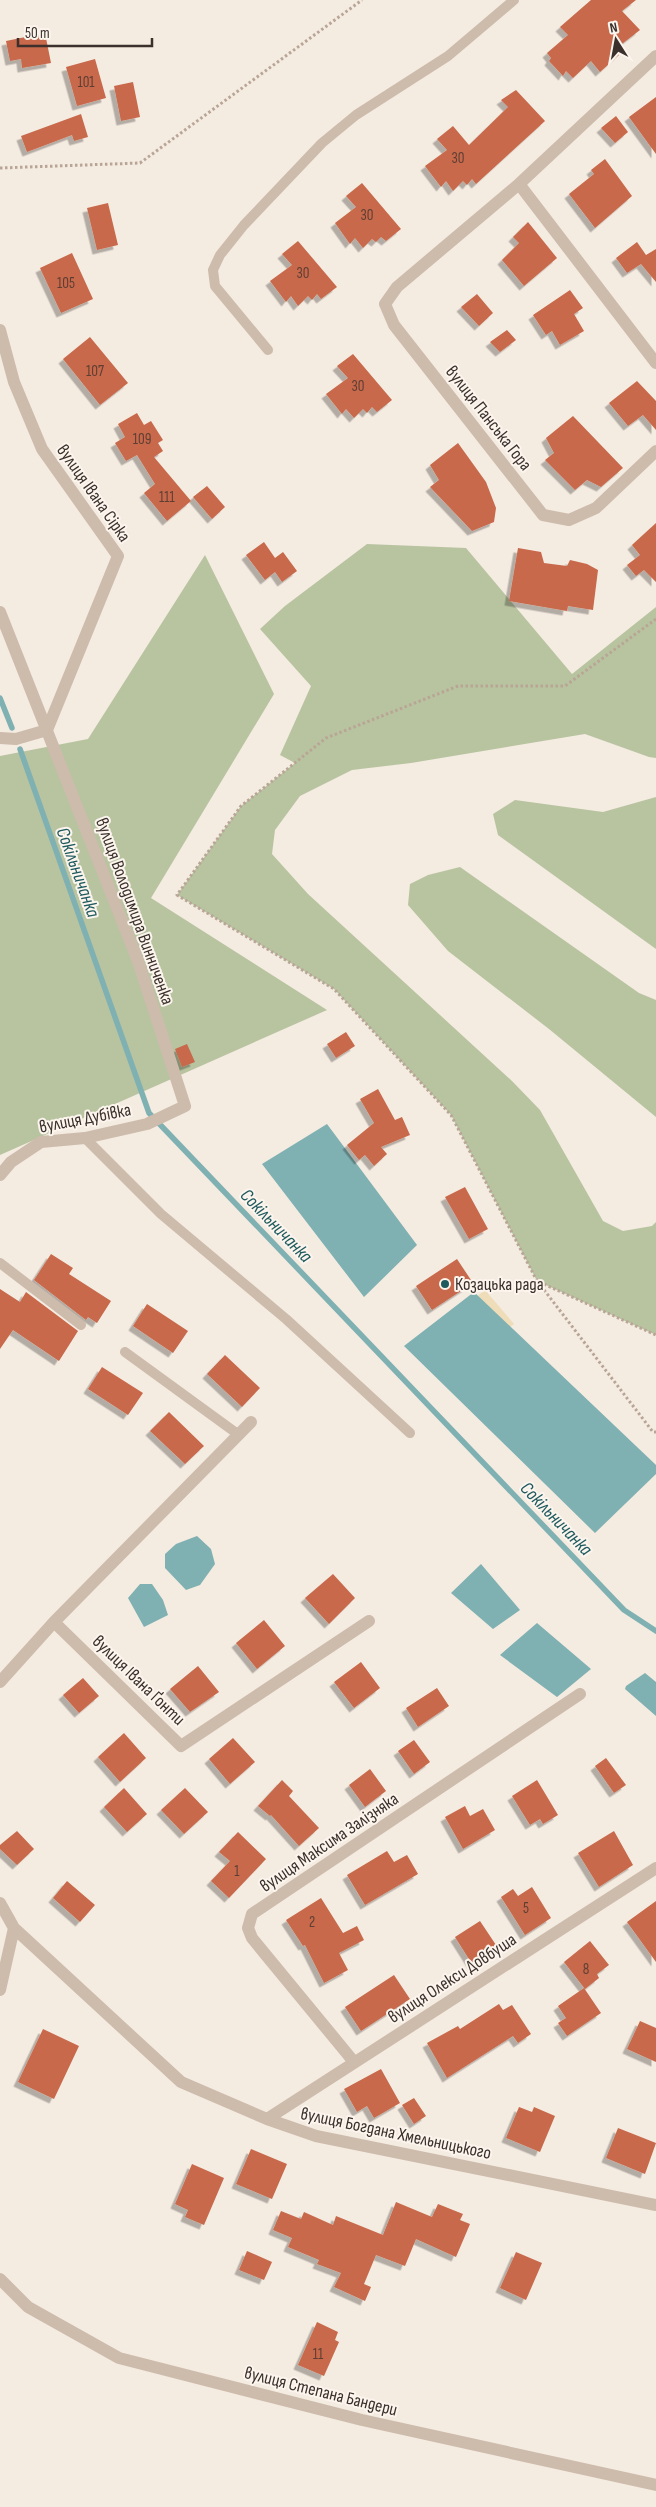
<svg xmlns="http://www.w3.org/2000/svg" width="656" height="2507" font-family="'Sofia Sans Condensed',sans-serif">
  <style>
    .green { fill: #b8c4a0 }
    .sand { fill: #efdcb8 }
    .water { fill: #7fb0b2 }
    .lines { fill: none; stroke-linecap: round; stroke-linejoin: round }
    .stream { stroke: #7fb0b2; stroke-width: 5.5 }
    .building { fill: #c8694b; filter: url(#shadow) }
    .path { stroke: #b9a596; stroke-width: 3; stroke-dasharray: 2.5 2.5; stroke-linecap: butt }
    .lane { stroke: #cdbbac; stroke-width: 10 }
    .street { stroke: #cdbbac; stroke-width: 12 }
    .poi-dot { fill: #1f5a5e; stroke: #fbf5ee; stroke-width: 2 }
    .labels { text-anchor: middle; stroke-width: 4; stroke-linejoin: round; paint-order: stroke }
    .number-label { font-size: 15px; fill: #5e3e33 }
    .street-label { font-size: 18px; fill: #3b302b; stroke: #fbf5ee }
    .poi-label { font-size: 18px; fill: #3b302b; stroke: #fbf5ee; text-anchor: start }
    .water-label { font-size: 19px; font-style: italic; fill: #1f5a5e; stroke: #fbf5ee }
  </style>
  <defs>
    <filter id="shadow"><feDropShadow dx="-4.5" dy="4.5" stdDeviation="0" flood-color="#0004"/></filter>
  </defs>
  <rect width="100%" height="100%" fill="#f4ebe1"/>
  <path class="green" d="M367 544 466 548 572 674 656 607V758L649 757 585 734 411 763 352 770 300 796 275 830 272 854 308 894 512 1081 540 1110 603 1221 623 1231 652 1226 656 1222V1335L537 1281 451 1115 334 989 177 895 241 806 295 763 280 755 311 686 260 629 285 606Z
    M205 555 274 694 151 898 327 1010 0 1155V756L88 739Z
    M656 797V949L498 835 493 814 515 800 603 812Z
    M460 867 639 993 656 1000V1117L549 1029 448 951 408 905 410 884 428 875Z"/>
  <path class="sand" d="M485 1290 514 1324 497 1337 469 1303Z"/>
  <path class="water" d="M327 1124 417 1245 364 1297 262 1164Z
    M474 1292 656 1465V1474L595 1533 404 1346Z
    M197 1536 211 1549 215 1564 200 1585 186 1590 165 1568V1554L176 1544Z
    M481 1564 520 1610 493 1629 451 1593Z
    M140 1584H152L163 1600 168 1615 144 1627 128 1598Z
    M537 1623 591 1669 557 1697 500 1655Z
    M645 1673 656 1682V1716L625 1689 626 1686Z"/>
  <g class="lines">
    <path class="stream" d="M0 698 12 728
      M20 749 149 1113 624 1610 656 1631"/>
  </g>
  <path class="building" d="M591 0H636L622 11 640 30 614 50 619 55 600 72 591 61 573 78 566 71 563 76 549 61 551 58 547 53 568 35 560 27Z
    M45 33 51 63 22 68 21 59 10 61 6 41Z
    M95 59 106 98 77 106 66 67Z
    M133 82 140 117 121 121 114 86Z
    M516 90 545 121 476 184 472 179 467 185 463 181 453 191 446 181 441 187 425 166 447 150 437 139 453 126 469 145 508 107 501 100Z
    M656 97V154L629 117Z
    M81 114 88 137 74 141 72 135 27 152 21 136Z
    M616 116 628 132 615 143 601 128Z
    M605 159 632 196 595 228 569 194 594 174 591 170Z
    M362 183 401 229 386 241 381 237 376 242 372 239 363 248 355 238 350 244 335 223 356 207 346 196Z
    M108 203 118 245 97 250 87 208Z
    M528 222 557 258 524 286 502 260 519 243 513 237Z
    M298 241 337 287 321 299 317 294 312 300 308 296 298 306 291 296 286 302 270 281 292 265 282 254Z
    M637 242 646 255 656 249V282L641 264 627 273 616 258Z
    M72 253 93 299 61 313 40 268Z
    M570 290 583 308 574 314 584 331 560 345 552 331 546 335 533 315Z
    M477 294 493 313 479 326 461 307Z
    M507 330 516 340 500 352 490 342Z
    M90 337 128 383 100 405 63 359Z
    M353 354 392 400 377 412 372 407 367 413 363 409 354 418 346 409 342 414 326 394 348 378 337 366Z
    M637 381 656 401V430L643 415 628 426 609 403Z
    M137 413 144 425 151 421 163 440 158 443 163 451 154 457 191 501 167 521 144 493 155 484 137 455 126 461 115 443 125 437 118 424Z
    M573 416 623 468 601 487 587 480 575 490 545 460 554 453 546 438Z
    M458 443 486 482 496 508 494 522 472 531 430 487 439 480 430 465Z
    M207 486 225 507 212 519 193 497Z
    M656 523V582L644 570 636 576 627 565 640 555 632 545Z
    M264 542 275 558 283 552 297 571 282 582 275 572 265 580 246 555Z
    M518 548 541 552 544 563 567 566 570 560 587 564 598 570 593 610 568 606 567 611 509 601Z
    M346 1032 355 1046 336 1058 327 1044Z
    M187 1044 195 1062 182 1067 175 1049Z
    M378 1089 395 1120 402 1117 410 1135 381 1147 387 1154 374 1166 365 1155 359 1160 347 1145 374 1123 360 1099Z
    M465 1187 488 1229 469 1239 445 1197Z
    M51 1254 73 1268 69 1274 111 1301 97 1323 88 1317 86 1320 34 1280Z
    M457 1259 473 1283 432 1310 416 1286Z
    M0 1289 20 1302 26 1292 78 1331 59 1361 13 1330 0 1349Z
    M147 1304 188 1331 173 1353 133 1326Z
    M225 1355 260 1388 242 1407 207 1374Z
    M102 1367 143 1393 128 1415 88 1389Z
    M169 1412 204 1446 185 1464 150 1431Z
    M333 1574 355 1598 329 1624 305 1598Z
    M264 1620 285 1646 257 1669 236 1643Z
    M361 1662 380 1688 354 1708 334 1682Z
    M198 1666 219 1692 190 1712 170 1689Z
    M83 1678 99 1696 79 1713 63 1695Z
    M437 1688 449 1706 418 1727 406 1708Z
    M124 1733 146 1758 120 1782 98 1757Z
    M233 1738 255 1762 230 1784 209 1759Z
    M414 1740 430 1762 414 1774 398 1751Z
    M606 1758 626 1785 614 1793 595 1766Z
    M370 1769 386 1791 365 1807 349 1785Z
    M282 1780 293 1791 289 1796 319 1828 299 1846 271 1815 270 1816 258 1806Z
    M537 1780 558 1815 543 1824 540 1819 530 1825 512 1796Z
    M124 1788 147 1814 127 1832 104 1807Z
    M185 1788 208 1812 184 1834 161 1810Z
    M465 1806 470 1816 483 1809 495 1830 463 1849 445 1817Z
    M17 1831 34 1849 17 1865 0 1849V1845Z
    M614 1831 633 1865 599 1887 578 1853Z
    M238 1832 266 1859 229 1898 211 1881 230 1861 219 1852Z
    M387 1851 394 1862 407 1855 418 1874 365 1905 347 1875Z
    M67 1881 95 1905 80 1922 53 1898Z
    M532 1887 551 1918 525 1935 501 1897 513 1889 518 1896Z
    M321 1898 343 1933 357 1926 364 1940 339 1953 348 1970 324 1983 305 1945 303 1946 286 1920Z
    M656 1901V1962L627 1922Z
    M480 1921 500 1951 474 1967 455 1937Z
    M590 1941 609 1965 597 1974 599 1978 585 1989 564 1962Z
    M394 1975 410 1999 361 2031 345 2007Z
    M584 1988 601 2013 567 2036 558 2023 566 2018 558 2006Z
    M499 2004 503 2010 512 2005 531 2034 518 2043 513 2036 447 2078 427 2043 458 2026 460 2029Z
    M640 2021 656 2028V2062L627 2049Z
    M43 2029 79 2046 54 2099 18 2082Z
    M381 2069 400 2103 374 2118 367 2106 357 2112 344 2089Z
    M414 2098 426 2116 414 2124 402 2105Z
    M519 2107 532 2112 534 2107 555 2116 540 2152 506 2138Z
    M618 2128 656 2143 645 2174 606 2158Z
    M251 2149 287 2164 272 2199 236 2184Z
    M192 2164 224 2178 204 2225 185 2217 188 2210 175 2204Z
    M396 2202 432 2217 438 2204 463 2214 460 2220 470 2224 456 2257 416 2239 405 2266 376 2255 364 2284 371 2287 365 2301 334 2287 341 2273 317 2264 319 2260 288 2247 292 2238 273 2230 281 2211 301 2219 304 2212 333 2225 336 2216 383 2235Z
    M247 2251 272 2262 264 2280 239 2270Z
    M516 2252 542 2263 526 2300 500 2288Z
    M317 2322 338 2332 335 2340 339 2342 324 2376 298 2365Z"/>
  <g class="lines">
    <path class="path" d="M0 168 140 163 362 0
      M656 619 565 686H458L326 738 241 806 177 895 334 989 451 1115 537 1281 656 1335
      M538 1282 653 1432H656"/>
    <path class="lane" d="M268 350 215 286 213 270 220 255 244 225 322 143 356 115 448 56 514 0
      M85 1138 161 1214 286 1319 410 1433
      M0 1263 81 1325
      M125 1352 239 1435"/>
    <path class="street" d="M656 56 519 184 397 287 385 304 394 325 543 515 569 520 596 508 656 451
      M519 184 656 363
      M0 330 14 382 42 449 118 556 47 730
      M0 612 138 961 185 1106 147 1124 85 1138 41 1142 11 1162 0 1175
      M0 738 16 739 47 730
      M54 1622 251 1422
      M0 1682 54 1622 181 1746 369 1621
      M0 1903 14 1928 181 2082 267 2119 316 2136 656 2205
      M0 1990 14 1928
      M354 2062 252 1938 248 1928 252 1914 580 1694
      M267 2119 656 1868
      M0 2279 28 2307 119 2358 362 2420 656 2485"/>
  </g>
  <circle class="poi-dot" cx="445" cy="1284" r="5"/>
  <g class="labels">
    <g class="number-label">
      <text x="86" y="87">101</text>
      <text x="458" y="163">30</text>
      <text x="367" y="220">30</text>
      <text x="303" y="278">30</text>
      <text x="66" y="288">105</text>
      <text x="95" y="376">107</text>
      <text x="358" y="391">30</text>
      <text x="142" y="444">109</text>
      <text x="167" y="502">111</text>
      <text x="237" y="1876">1</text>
      <text x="526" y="1913">5</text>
      <text x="312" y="1927">2</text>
      <text x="586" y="1974">8</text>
      <text x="318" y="2359">11</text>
    </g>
    <g class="street-label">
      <text transform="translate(489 418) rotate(52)" y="6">вулиця Панська Гора</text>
      <text transform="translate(94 493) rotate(55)" y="6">вулиця Івана Сірка</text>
      <text transform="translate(135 911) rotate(70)" y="6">вулиця Володимира Винниченка</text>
      <text transform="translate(85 1118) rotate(-11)" y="6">вулиця Дубівка</text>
      <text transform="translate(139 1680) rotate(44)" y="6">вулиця Івана Ґонти</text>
      <text transform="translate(329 1842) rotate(-34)" y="6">вулиця Максима Залізняка</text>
      <text transform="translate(452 1978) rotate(-33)" y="6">вулиця Олекси Довбуша</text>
      <text transform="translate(396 2133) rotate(12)" y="6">вулиця Богдана Хмельницького</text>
      <text transform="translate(321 2391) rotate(14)" y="6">вулиця Степана Бандери</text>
    </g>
    <g class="poi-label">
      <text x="455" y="1290">Козацька рада</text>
    </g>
    <g class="water-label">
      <text transform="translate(79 872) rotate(70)" y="7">Сокільничанка</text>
      <text transform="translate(277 1225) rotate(46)" y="7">Сокільничанка</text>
      <text transform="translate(557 1518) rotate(46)" y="7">Сокільничанка</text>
    </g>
  </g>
  <g transform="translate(616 40) rotate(349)" stroke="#fbf5ee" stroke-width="4" paint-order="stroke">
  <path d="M0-4L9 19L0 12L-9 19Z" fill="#3b302b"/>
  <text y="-8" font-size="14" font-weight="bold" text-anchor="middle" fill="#3b302b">N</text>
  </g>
  <path d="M18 38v8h134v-8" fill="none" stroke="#3b302b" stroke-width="2.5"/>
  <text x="25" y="38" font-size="15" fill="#3b302b" stroke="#fbf5ee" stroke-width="4" paint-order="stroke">50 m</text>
</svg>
